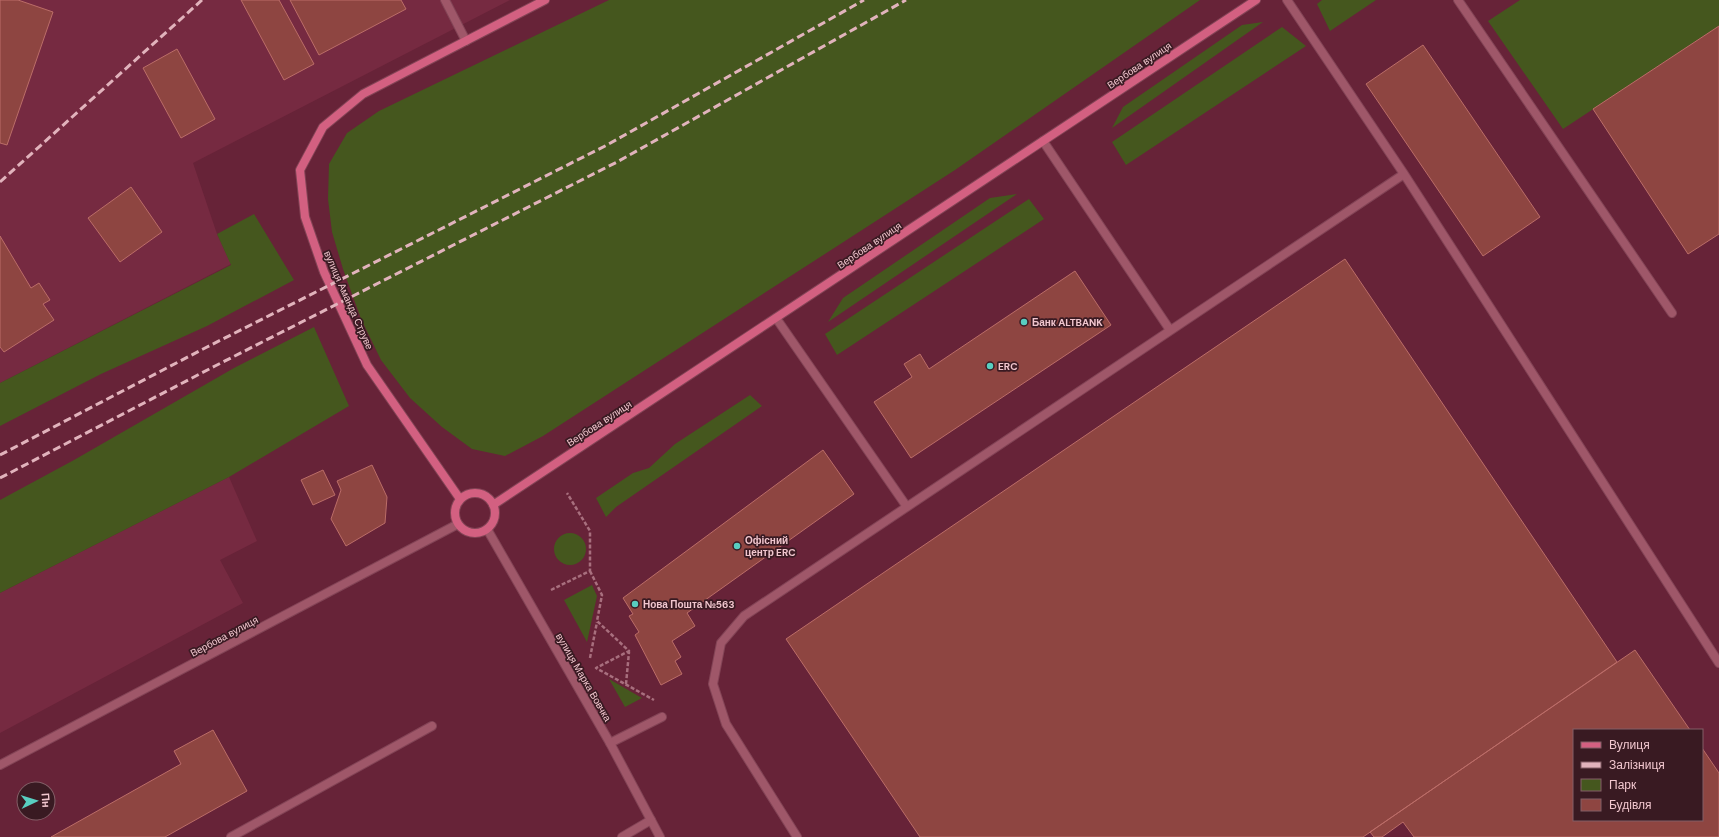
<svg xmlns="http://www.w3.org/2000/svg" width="1719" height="837" font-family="'DM Sans',sans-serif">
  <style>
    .built { fill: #762a41 }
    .green { fill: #45571e }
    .building { fill: #8e4541; stroke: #bb6d68 }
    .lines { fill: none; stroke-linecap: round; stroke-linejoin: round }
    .lane-casing { stroke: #834456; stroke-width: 10 }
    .street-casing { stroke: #834456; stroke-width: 10 }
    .secondary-casing { stroke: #834456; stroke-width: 10 }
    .path { stroke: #a86f7e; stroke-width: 2.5; stroke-dasharray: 4 2; stroke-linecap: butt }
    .lane { stroke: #9f5769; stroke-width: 8 }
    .street { stroke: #9f5769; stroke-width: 8 }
    .secondary { stroke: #d36081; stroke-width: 8 }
    .rail { stroke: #e1b3bc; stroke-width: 3; stroke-dasharray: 8 4; stroke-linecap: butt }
    .poi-dot { fill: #58cec0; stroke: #391a22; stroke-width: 1.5 }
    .labels { text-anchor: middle; stroke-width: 3.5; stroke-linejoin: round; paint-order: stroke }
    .street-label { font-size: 10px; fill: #f1c6ce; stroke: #391a22 }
    .poi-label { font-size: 10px; font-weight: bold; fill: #f1c6ce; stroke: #391a22; text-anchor: start }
  </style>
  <rect width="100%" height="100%" fill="#672338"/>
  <path class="built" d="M0 0H510L193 163 217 234 231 264 0 383Z
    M229 477 257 541 220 560 243 603 0 733V593Z"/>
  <path class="green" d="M609 0H1200L955 170 543 436 505 456 472 449 442 427 410 398 381 360 361 319 343 269 332 232 328 199 329 164 347 133 379 111Z
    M1322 0H1376L1330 31 1317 4Z
    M1520 0H1719V26L1563 129 1488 21Z
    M1263 22 1112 128 1123 107 1242 25Z
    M1282 27 1306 46 1126 165 1112 142Z
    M1017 194 828 322 843 298 990 198Z
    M1029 199 1044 219 837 355 825 334Z
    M254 214 294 280 207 326 101 374 0 426V383L231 265 217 234Z
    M314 327 349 406 229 477 0 593V500L74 460 234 368Z
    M750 395 762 406 616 507 606 517 596 498 633 473 649 468 675 444Z
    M554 549a16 16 0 1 1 32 0a16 16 0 1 1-32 0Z
    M592 585 597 596 587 642 564 600Z
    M609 679 642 698 625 707Z"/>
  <path class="building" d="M0 0H18L53 12 7 145 0 143Z
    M241 0H279L314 64 284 80Z
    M290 0H401L406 9 319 55Z
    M1719 26V234L1688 254 1593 109Z
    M1423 45 1540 217 1483 256 1366 84Z
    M177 49 215 119 181 138 143 68Z
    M131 187 162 232 120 262 88 218Z
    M0 236 31 288 39 283 50 300 43 304 54 320 4 352 0 347Z
    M1345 259 1617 662 1363 837H920L786 639Z
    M1075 271 1111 325 911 458 874 402 912 377 904 364 920 354 929 369Z
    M823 450 854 494 687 613 695 626 672 641 681 657 675 661 682 674 661 685 635 635 639 632 629 616 633 614 623 598Z
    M372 465 387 497 385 523 346 546 331 519 341 490 337 481Z
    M323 470 335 495 313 505 301 480Z
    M1635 650 1690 730H1574V820H1702V748L1719 773V837H1414L1403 822 1382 837H1374L1370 832Z
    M213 730 247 791 165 837H51L181 764 174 751Z"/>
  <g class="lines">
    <defs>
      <path id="lane" d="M445 0 466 41
        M1287 0 1404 174 1719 663
        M1458 0 1672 313
        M1043 141 1170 330
        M776 318 907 507
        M610 743 662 717
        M231 837 432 726
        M622 837 651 820
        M797 837 726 724 713 684 721 643 744 616 1404 174"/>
      <path id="street" d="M487 529 610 743 660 837
        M0 765 458 524"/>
      <path id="secondary" d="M455 513a20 20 0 1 1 40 0a20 20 0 1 1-40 0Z
        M460 499 367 365 324 272 305 217 300 170 323 127 363 94 545 0
        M493 505 1256 0"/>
    </defs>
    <use href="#lane" class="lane-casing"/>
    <use href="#street" class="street-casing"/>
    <use href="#secondary" class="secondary-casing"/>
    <path class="path" d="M590 571 602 595 597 621 629 651 596 668 654 700
      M551 590 590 571V531L567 493
      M590 658 597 622
      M626 684 629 652"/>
    <use href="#lane" class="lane"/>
    <use href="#street" class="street"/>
    <use href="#secondary" class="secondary"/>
    <path class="rail" d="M0 182 202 0
      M0 455 207 347 607 145 864 0
      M0 478 215 366 617 162 906 0"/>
  </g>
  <g class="poi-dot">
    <circle cx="1024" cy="322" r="4"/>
    <circle cx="990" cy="366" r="4"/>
    <circle cx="737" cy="546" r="4"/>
    <circle cx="635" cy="604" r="4"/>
  </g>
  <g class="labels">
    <g class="street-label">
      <text transform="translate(1139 65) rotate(-34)" y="4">Вербова вулиця</text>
      <text transform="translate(869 245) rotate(-34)" y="4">Вербова вулиця</text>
      <text transform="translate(349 300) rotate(66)" y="4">вулиця Аманда Струве</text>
      <text transform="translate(599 423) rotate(-33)" y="4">Вербова вулиця</text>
      <text transform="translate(224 636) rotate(-28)" y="4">Вербова вулиця</text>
      <text transform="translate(584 677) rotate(60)" y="4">вулиця Марка Вовчка</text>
    </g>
    <g class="poi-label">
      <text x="1032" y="326">Банк ALTBANK</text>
      <text x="998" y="370">ERC</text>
      <text x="745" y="544">Офісний<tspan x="745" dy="12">центр ERC</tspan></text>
      <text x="643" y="608">Нова Пошта №563</text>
    </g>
  </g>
  <rect x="1573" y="729" width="130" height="92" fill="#391a22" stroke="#835f67"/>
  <rect x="1581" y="742" width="20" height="6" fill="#d36081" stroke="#835f67"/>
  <text x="1609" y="749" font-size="12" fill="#f1c6ce">Вулиця</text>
  <rect x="1581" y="762" width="20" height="6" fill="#e1b3bc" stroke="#835f67"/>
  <text x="1609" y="769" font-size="12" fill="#f1c6ce">Залізниця</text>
  <rect x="1581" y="779" width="20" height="12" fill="#45571e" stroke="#835f67"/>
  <text x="1609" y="789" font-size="12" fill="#f1c6ce">Парк</text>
  <rect x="1581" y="799" width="20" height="12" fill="#8e4541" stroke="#835f67"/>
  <text x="1609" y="809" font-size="12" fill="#f1c6ce">Будівля</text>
  <g transform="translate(36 801) rotate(86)"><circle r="19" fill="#391a22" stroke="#835f67"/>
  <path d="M0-3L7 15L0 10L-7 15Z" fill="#58cec0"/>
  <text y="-6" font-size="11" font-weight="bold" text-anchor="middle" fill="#f1c6ce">Пн</text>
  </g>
</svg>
